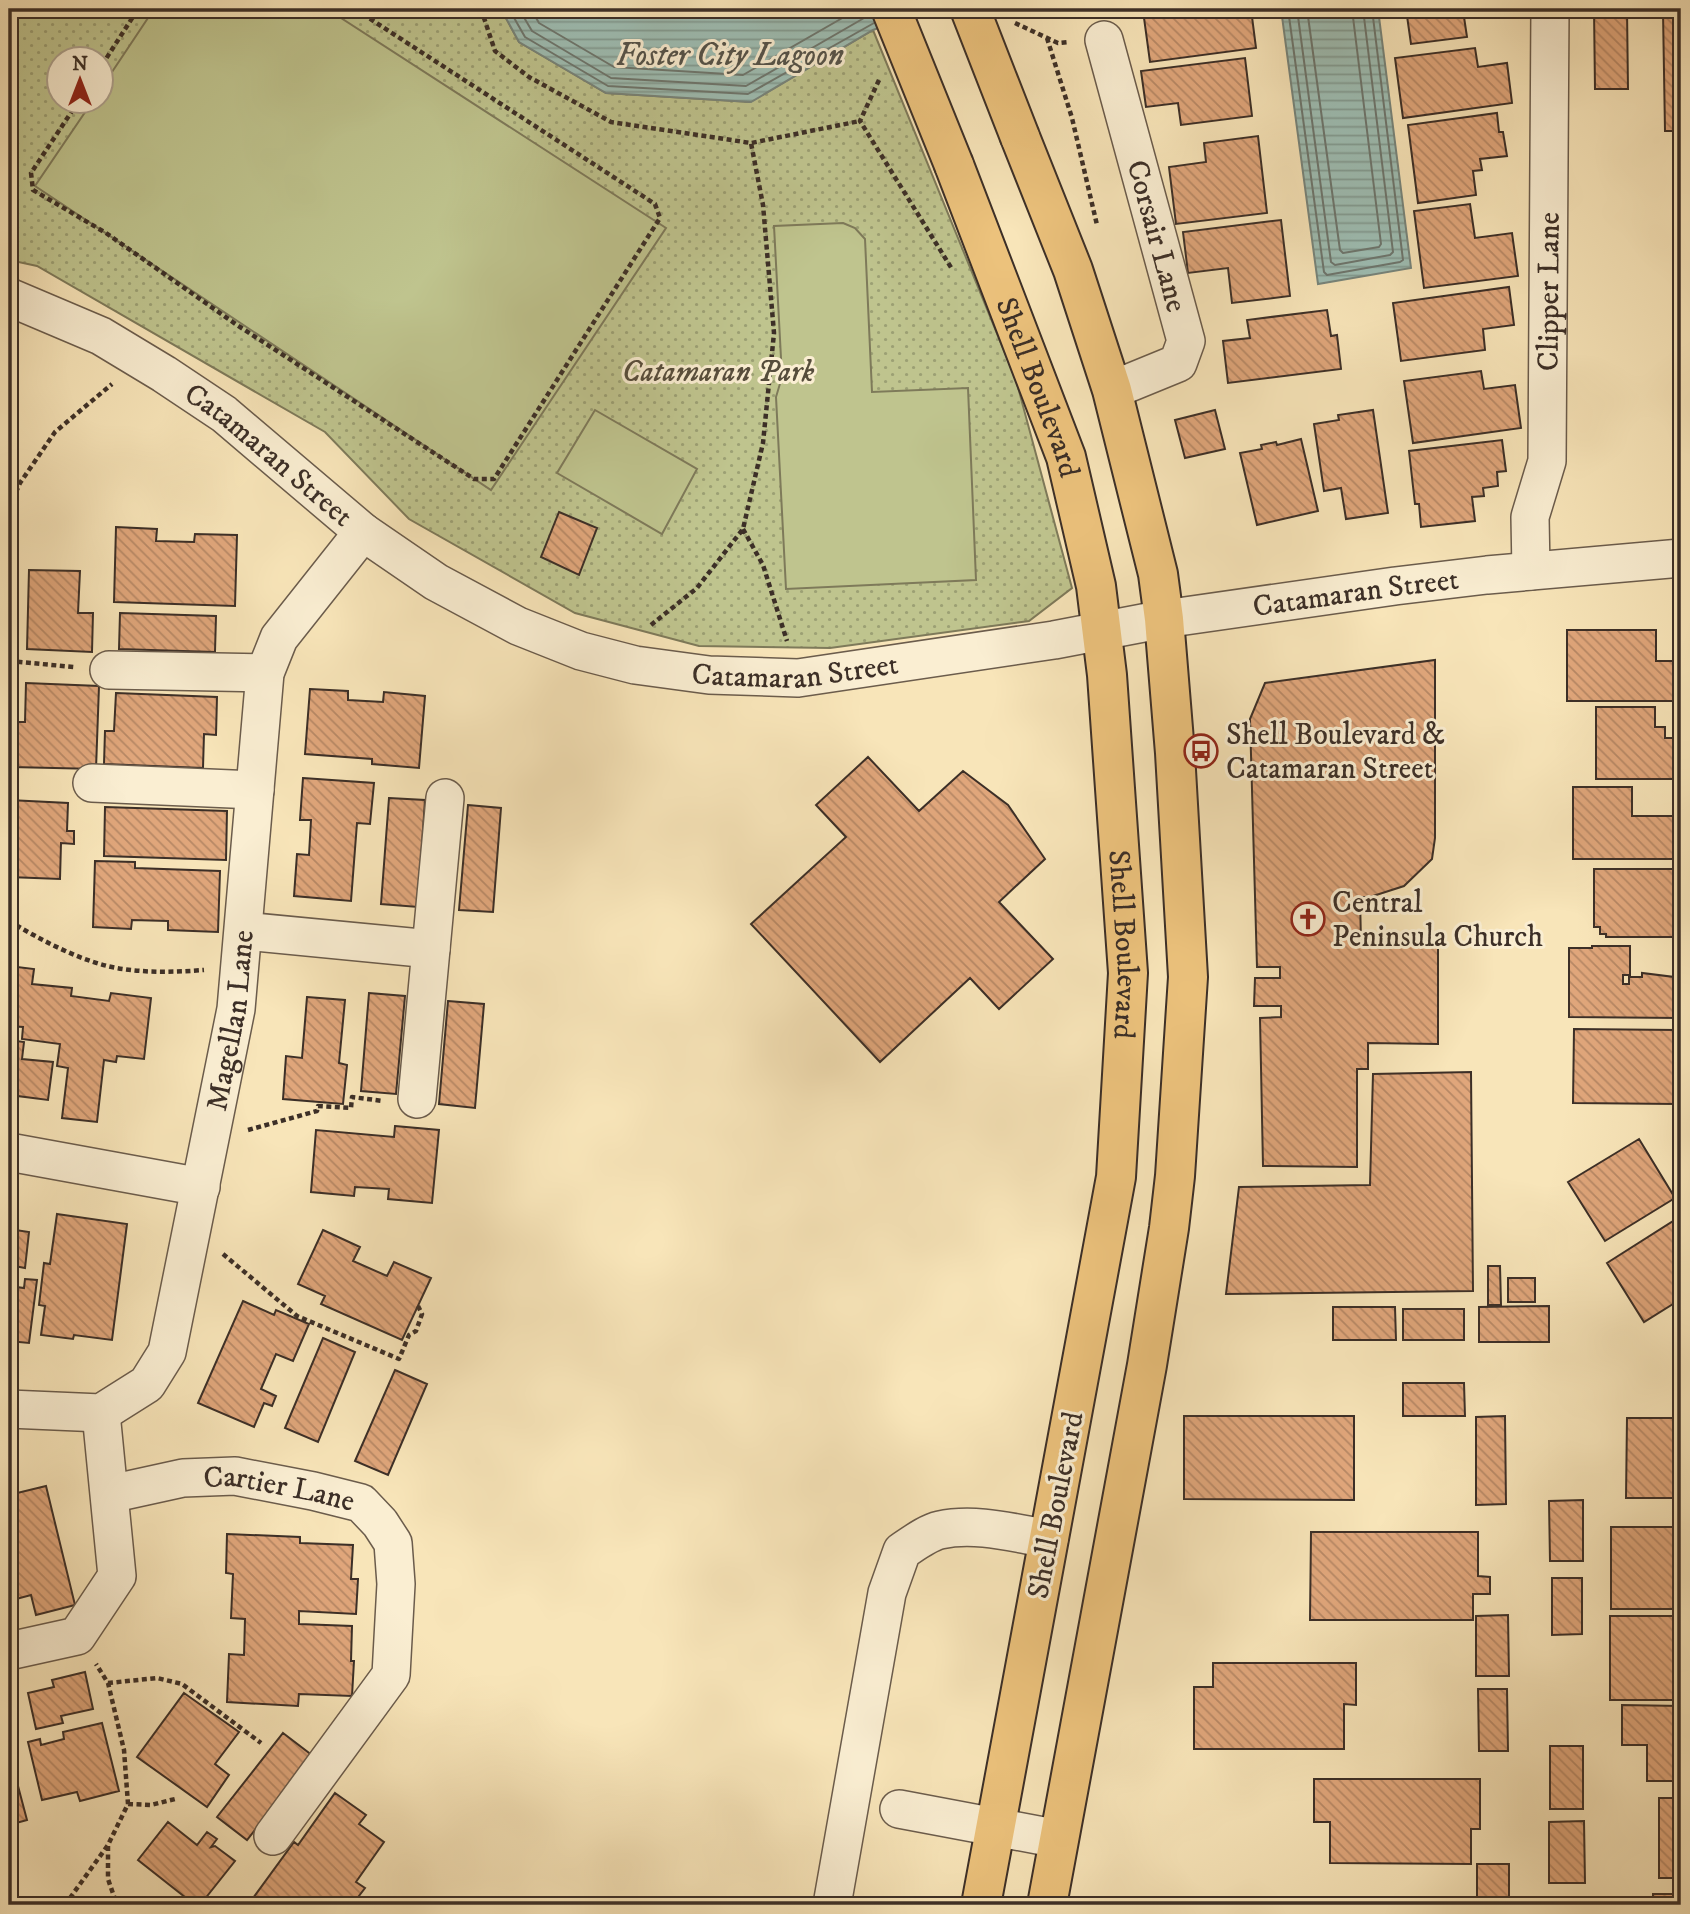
<svg xmlns="http://www.w3.org/2000/svg" width="1690" height="1914" font-family="'IM FELL DW Pica',serif">
  <style>
    .park { fill: url(#park-dots); stroke: #7e7a5a; stroke-width: 2; fill-rule: evenodd }
    .garden { fill: #bfc48e; stroke: #7e7a5a; stroke-width: 2 }
    .water { fill: url(#water-rules); stroke: #77857c; stroke-width: 2 }
    .lines { fill: none; stroke-linecap: round; stroke-linejoin: round }
    .shore { stroke: #6d766e; stroke-width: 2 }
    .building { fill: url(#building-back-hatch); stroke: #3c2f27; stroke-width: 2 }
    .minor-casing { stroke: #6b5c4c; stroke-width: 40 }
    .major-casing { stroke: #3c2f27; stroke-width: 42 }
    .path { stroke: #3c2f27; stroke-width: 4.5; stroke-dasharray: 5 3.5; stroke-linecap: butt }
    .minor { stroke: #faeed2; stroke-width: 37 }
    .major { stroke: #ecc27c; stroke-width: 38 }
    .major-bridge-casing { stroke: #3c2f27; stroke-width: 42; stroke-linecap: butt }
    .major-bridge { stroke: #ecc27c; stroke-width: 38 }
    .labels { text-anchor: middle; stroke-width: 6; stroke-linejoin: round; paint-order: stroke }
    .street-label { font-size: 30px; fill: #3c2f27; stroke: #faeed2 }
    .park-label { font-size: 30px; font-style: italic; fill: #564d3c; stroke: #faeed2 }
    .poi-label { font-size: 30px; fill: #3c2f27; stroke: #faeed2; text-anchor: start }
    .water-label { font-size: 32px; font-style: italic; fill: #54534a; stroke: #faeed2 }
  </style>
  <defs>
    <pattern id="park-dots" width="8" height="8" patternUnits="userSpaceOnUse" patternTransform="scale(1.75)"><rect width="8" height="8" fill="#bfc48e"/><path d="M2 2h.1M6 6h.1" fill="none" stroke="#9ca074" stroke-width="1.8" stroke-linecap="round"/></pattern>
    <pattern id="water-rules" width="6" height="5" patternUnits="userSpaceOnUse" patternTransform="scale(1.75)"><rect width="6" height="5" fill="#9ebeb4"/><path d="M0 2.5h6" fill="none" stroke="#829b92"/></pattern>
    <pattern id="building-back-hatch" width="6" height="6" patternUnits="userSpaceOnUse" patternTransform="scale(1.75)"><rect width="6" height="6" fill="#e0a67b"/><path d="M-1 5l2 2M0 0l6 6M5-1l2 2" fill="none" stroke="#b78865"/></pattern>
  </defs>
  <rect width="100%" height="100%" fill="#f8e5b9"/>
  <filter id="stains"><feTurbulence type="fractalNoise" baseFrequency=".00286" numOctaves="4"/><feColorMatrix values="0 0 0 0 .2 0 0 0 0 .09 0 0 0 0 .02 0 0 0 .5 -.17"/></filter>
  <radialGradient id="worn" r=".72"><stop offset=".6" stop-color="#630" stop-opacity="0"/><stop offset="1" stop-color="#630" stop-opacity=".3"/></radialGradient>
  <path class="park" d="M9 9H501L519 42 606 93 750 102 873 30 1016 380 1072 588 1029 621 830 648 699 646 575 613 409 519 325 432 37 266 9 260ZM60 60H102V102H60Z"/>
  <path class="garden" d="M154 9H327L666 228 491 490 35 186 92 102H102V87Z
    M843 223 855 228 865 239 872 392 968 388 976 580 786 589 776 397 782 377 774 226Z
    M595 410 697 469 662 534 557 473Z"/>
  <path class="water" d="M501 9H930L873 30 751 102 606 93 519 42Z
    M1281 9H1378L1411 268 1318 284Z"/>
  <g class="lines">
    <path class="shore" d="M509 9 525 37 608 86 748 94 874 23
      M519 9 532 31 611 78 746 86 871 14
      M531 9 539 23 614 67 743 75 858 9
      M1288 9 1324 272 1327 275 1400 262 1403 260 1372 9
      M1297 9 1331 262 1335 265 1390 255 1393 252 1363 9
      M1307 9 1340 250 1343 253 1379 247 1381 244 1352 9"/>
  </g>
  <path class="building" d="M1172 9H1251L1256 48 1150 62 1144 18 1173 15Z
    M1406 9H1499L1500 12 1464 17 1467 37 1411 44Z
    M1594 9H1627L1628 89H1595Z
    M1663 12H1681V131H1665Z
    M1475 48 1478 67 1507 63 1512 103 1403 118 1395 58Z
    M1245 58 1252 116 1181 125 1178 103 1146 107 1141 71Z
    M1497 113 1499 132H1503L1507 156 1480 159 1482 170 1473 171 1476 195 1418 203 1408 125Z
    M1258 136 1267 213 1176 224 1169 167 1206 162 1204 143Z
    M1470 204 1475 238 1512 233 1518 276 1424 288 1414 211Z
    M1281 220 1290 296 1232 303 1228 268 1188 273 1183 232Z
    M1509 287 1514 325 1483 329 1485 350 1401 361 1393 303Z
    M1327 310 1331 336 1337 335 1341 369 1228 383 1223 341 1250 338 1247 320Z
    M1481 371 1484 389 1515 385 1521 428 1413 443 1404 381Z
    M1215 410 1225 449 1185 458 1175 420Z
    M1373 410 1388 513 1346 519 1341 488 1324 491 1314 424 1339 420 1338 415Z
    M1301 439 1318 511 1257 525 1240 453 1262 449 1261 445 1276 442 1277 445Z
    M1502 440 1506 471 1497 472 1498 486 1483 488 1484 496 1472 497 1475 521 1421 527 1419 504H1415L1409 451Z
    M559 512 597 528 579 575 541 557Z
    M116 527 157 529 156 541 194 542 195 534 237 535 235 606 114 602Z
    M29 570 80 571 78 613H93L92 652 27 649Z
    M120 613 216 616 215 652 119 649Z
    M1567 630H1656V661H1681V701H1567Z
    M1435 660V838L1432 859 1404 886 1370 897H1360L1361 942 1438 941V1044L1368 1043V1069H1357V1167L1263 1166 1260 1018 1281 1017V1006H1254L1255 978H1280V967H1257L1250 719 1265 683Z
    M26 683 99 686 96 769 12 767 14 722H25Z
    M310 689 348 691V700L383 702 384 692 425 696 419 768 372 764V759L305 754Z
    M116 693 217 697 216 735 204 734 203 768 104 764 105 731H114Z
    M1596 707H1655V727H1665V738H1679V779H1596Z
    M868 757 919 811 963 771 1008 805 1045 859 999 902 1053 959 999 1009 970 978 880 1062 751 924 846 837 816 805Z
    M303 778 374 783 370 824 357 823 351 901 294 896 297 854 309 855 311 820H300Z
    M1573 787H1632V816H1674V859H1573Z
    M389 798 425 800 418 907 381 904Z
    M9 800 68 803 67 831H74V844L61 843 60 879 9 877Z
    M468 805 501 808 493 912 459 910Z
    M105 807 227 811 226 860 104 856Z
    M95 861 135 862V868L220 871 218 932 168 930V921L132 920 131 929 93 927Z
    M1594 869H1674V937H1606V934H1600V927H1594Z
    M1592 946H1630V975H1623V984H1629V977H1642V973L1674 977V987H1679V1018L1569 1017V948H1592Z
    M9 966 34 969 32 984 72 988 71 996 109 1001 111 993 151 998 144 1059 117 1056 116 1062 104 1060 97 1122 62 1118 68 1068 57 1066 60 1044 22 1039 23 1027 9 1026Z
    M369 993 405 996 396 1094 361 1091Z
    M307 997 345 1000 339 1063 347 1065 343 1104 283 1099 286 1056 302 1058Z
    M448 1001 484 1004 475 1108 439 1104Z
    M1574 1029 1677 1030 1676 1104 1573 1103Z
    M9 1040 24 1042 22 1059 53 1062 48 1100 17 1096 16 1108 9 1107Z
    M1471 1072 1473 1291 1226 1294 1239 1187 1370 1185 1373 1074Z
    M395 1126 439 1130 432 1203 388 1199 389 1189 355 1187 354 1196 311 1192 316 1130 394 1137Z
    M1639 1139 1675 1198 1605 1241 1568 1182Z
    M57 1214 127 1224 112 1340 74 1335 73 1339 41 1335 45 1306 39 1305 44 1263 50 1264Z
    M1678 1218 1681 1223V1299L1644 1322 1607 1263Z
    M9 1229 29 1232 25 1268 9 1265Z
    M323 1230 360 1247 353 1261 387 1276 394 1262 431 1278 402 1340 321 1304 325 1296 298 1284Z
    M1488 1266H1500L1501 1305H1488Z
    M1508 1278H1535V1302H1508Z
    M25 1279 37 1280 29 1343 9 1341V1286L24 1288Z
    M243 1301 274 1315 276 1310 309 1324 293 1361 276 1354 261 1389 276 1396 272 1406 264 1403 254 1427 198 1403Z
    M1549 1306V1342H1479V1307Z
    M1333 1307H1395L1396 1340H1333Z
    M1403 1309H1464V1340H1403Z
    M323 1338 355 1352 318 1442 285 1428Z
    M395 1370 427 1384 388 1475 355 1461Z
    M1403 1383H1464L1465 1416H1403Z
    M1184 1416H1354V1500L1184 1499Z
    M1505 1416 1506 1504 1476 1505V1417Z
    M1627 1418H1681V1498H1626Z
    M46 1486 75 1605 36 1615 31 1595 9 1601V1493V1495Z
    M1583 1500V1561H1550L1549 1501Z
    M1611 1527H1681V1609H1611Z
    M1311 1532H1478V1576L1490 1577V1594H1473V1620H1310Z
    M227 1534 300 1537V1543L353 1545 351 1579H358L356 1614 299 1611V1624L352 1626 351 1661H354L352 1696 299 1694 298 1706 227 1702 229 1654 244 1655 245 1619 231 1618 233 1574 226 1573Z
    M1552 1578H1582V1634L1552 1635Z
    M1508 1615 1509 1676H1476V1616Z
    M1610 1616H1681V1700H1610Z
    M1213 1663H1356V1705L1344 1704V1749H1194V1687H1213Z
    M85 1672 93 1709 61 1716 63 1723 36 1729 28 1693 54 1687 52 1680Z
    M1478 1689H1507L1508 1751H1479Z
    M184 1693 239 1732 215 1764 229 1775 207 1807 137 1757Z
    M1622 1705 1681 1706V1781H1647V1745H1622Z
    M102 1723 119 1791 80 1801 77 1792 42 1800 28 1742 40 1739 41 1745 64 1739 63 1732Z
    M283 1733 313 1756 247 1840 217 1817Z
    M1550 1746H1583V1809H1550Z
    M9 1752 27 1820 9 1825Z
    M1314 1779H1480V1829H1471V1864L1330 1863V1822H1314Z
    M335 1793 366 1815 359 1824 384 1842 356 1882 365 1888 352 1905H248L294 1842 298 1845Z
    M1659 1798H1681V1878H1659Z
    M1584 1821 1585 1883H1549V1822Z
    M168 1822 197 1845 207 1832 217 1839 211 1847 215 1846 235 1861 200 1905H195L138 1860Z
    M1477 1864H1509V1905H1477Z
    M1653 1894H1681V1905H1653Z"/>
  <g class="lines">
    <defs>
      <g id="minor">
        <path id="s1" d="M1104 40 1186 341 1178 363 1112 390"/>
        <path id="s2" d="M9 297 101 336 164 374 224 414 363 532 436 582 518 626 581 651 635 665 709 675 798 678 1054 640 1164 619 1395 586 1487 575 1681 558"/>
        <path id="s3" d="M1531 571 1530 517 1547 461 1550 9"/>
        <path d="M109 670 265 673"/>
        <path d="M92 783 255 790"/>
        <path d="M244 931 431 949 417 1099"/>
        <path d="M431 949 445 798"/>
        <path d="M9 1152 201 1187"/>
        <path id="s4" d="M9 1409 101 1413 147 1384 167 1352 236 1009 265 673 279 638 363 532"/>
        <path id="s5" d="M110 1494 183 1478 235 1476 313 1491 361 1503 380 1523 393 1543 396 1584 391 1675 273 1836"/>
        <path d="M9 1651 77 1636 117 1576 101 1413"/>
        <path d="M899 1809 1059 1839"/>
        <path d="M832 1905 887 1593 902 1551C913 1544 927 1533 940 1530 975 1522 1014 1533 1049 1539"/>
      </g>
      <g id="major">
        <path d="M1020 137 1073 270 1112 390 1158 574 1164 619 1175 753 1188 977 1175 1176 1169 1228 1147 1365 1047 1905"/>
        <path id="s6" d="M954 165 1066 457 1096 586 1107 675 1128 973 1116 1177 981 1905"/>
      </g>
    </defs>
    <use href="#minor" class="minor-casing"/>
    <use href="#major" class="major-casing"/>
    <path class="path" d="M481 9 495 51 529 77 611 122 751 143 860 121
      M1015 23 1058 43 1068 42
      M1047 38 1072 118 1097 225
      M102 65 138 9
      M879 80 860 121 952 269
      M78 102 31 173 33 190 106 233 237 325 474 479H494L660 218 655 204 355 9
      M9 508 20 483 55 432 112 384
      M743 529 763 565 787 641
      M651 625 697 588 743 529 763 443 774 333 763 205 751 143
      M9 661 74 667
      M9 921C41 940 85 964 123 969 150 973 177 972 204 970
      M248 1130 317 1111 318 1106 351 1108 352 1097 383 1101
      M223 1254 297 1316 399 1359 409 1335 416 1331 422 1314 418 1306
      M108 1683 157 1678 182 1684 261 1743
      M128 1804 151 1805 175 1799
      M108 1846V1879L117 1905
      M65 1905 108 1845 128 1804 124 1750 108 1683 96 1664"/>
    <use href="#minor" class="minor"/>
    <use href="#major" class="major"/>
    <defs>
      <path id="major-bridge" d="M891 9 954 165
        M970 9 1020 137"/>
    </defs>
    <use href="#major-bridge" class="major-bridge-casing"/>
    <use href="#major-bridge" class="major-bridge"/>
  </g>
  <defs>
    <symbol id="bus-ring" viewBox="-11 -11 22 22"><circle r="9.5" fill="#faeed2" stroke="#8f2418" stroke-width="1.5"/><path d="M-5-6H5V4H4V6H2V4H-2V6H-4V4H-5ZM-3.5-4V0h7V-4ZM-3.5 1.2v1.5H-2V1.2ZM2 1.2v1.5H3.5V1.2Z" fill="#8f2418"/></symbol>
    <symbol id="church-ring" viewBox="-11 -11 22 22"><circle r="9.5" fill="#faeed2" stroke="#8f2418" stroke-width="1.5"/><path d="M-1.2-6h2.4v3.5h3.3v2.4h-3.3V6h-2.4V-.1h-3.3v-2.4h3.3Z" fill="#8f2418"/></symbol>
  </defs>
  <g fill-rule="evenodd">
    <use href="#bus-ring" x="1182" y="732" width="38" height="38"/>
    <use href="#church-ring" x="1289" y="900" width="38" height="38"/>
  </g>
  <g class="labels">
    <g class="street-label">
      <text dy="10" stroke="none"><textPath href="#s1" startOffset="203">Corsair Lane</textPath></text>
      <text dy="10" stroke="none"><textPath href="#s3" startOffset="282">Clipper Lane</textPath></text>
      <text dy="10" stroke="none"><textPath href="#s6" startOffset="238">Shell Boulevard</textPath></text>
      <text dy="10" stroke="none"><textPath href="#s2" startOffset="306">Catamaran Street</textPath></text>
      <text dy="10" stroke="none"><textPath href="#s2" startOffset="1461">Catamaran Street</textPath></text>
      <text dy="10" stroke="none"><textPath href="#s2" startOffset="894">Catamaran Street</textPath></text>
      <text dy="10" stroke="none"><textPath href="#s6" startOffset="805">Shell Boulevard</textPath></text>
      <text dy="10" stroke="none"><textPath href="#s4" startOffset="522">Magellan Lane</textPath></text>
      <text dy="10" stroke="none"><textPath href="#s5" startOffset="172">Cartier Lane</textPath></text>
      <text transform="translate(1055 1505) rotate(-79)" y="10">Shell Boulevard</text>
    </g>
    <g class="park-label">
      <text x="718" y="381">Catamaran Park</text>
    </g>
    <g class="poi-label">
      <text x="1226" y="744">Shell Boulevard &amp;<tspan x="1226" dy="34">Catamaran Street</tspan></text>
      <text x="1332" y="912">Central<tspan x="1332" dy="34">Peninsula Church</tspan></text>
    </g>
    <g class="water-label">
      <text x="730" y="65">Foster City Lagoon</text>
    </g>
  </g>
  <rect width="1690" height="1914" fill="none" stroke="#f8e5b9" stroke-width="35"/>
  <rect x="10" y="10" width="1669" height="1893" fill="none" stroke="#3c2f27" stroke-width="3.5"/>
  <rect x="18" y="18" width="1655" height="1879" fill="none" stroke="#3c2f27" stroke-width="2"/>
  <g transform="translate(80 80)"><circle r="33" fill="#faeed2" stroke="#aea28e" stroke-width="2"/>
  <path d="M0-5L12 26L0 18L-12 26Z" fill="#8f2418"/>
  <text y="-10" font-size="19" font-weight="bold" text-anchor="middle" fill="#3c2f27">N</text>
  </g>
  <rect width="100%" height="100%" filter="url(#stains)"/>
  <rect width="100%" height="100%" fill="url(#worn)"/>
</svg>
